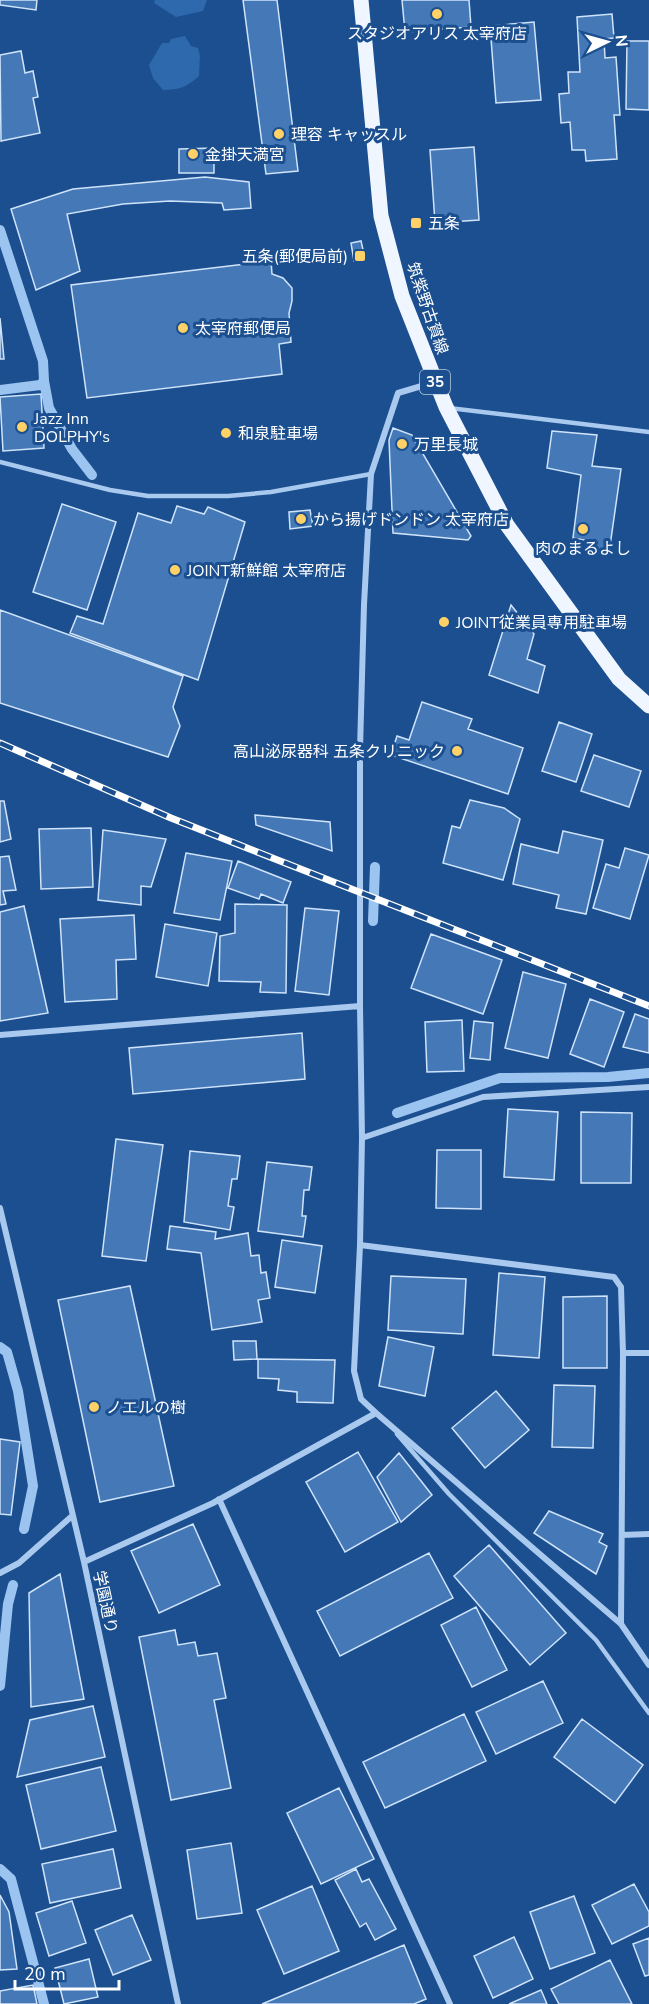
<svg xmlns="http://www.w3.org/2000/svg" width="649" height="2004" font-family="'Nunito Sans','Noto Sans JP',sans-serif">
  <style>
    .green { fill: #2e69ad }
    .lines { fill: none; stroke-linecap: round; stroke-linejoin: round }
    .stream { stroke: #9cc4f0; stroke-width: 10 }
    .building { fill: #4478b7; stroke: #cfe3fa; stroke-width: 1.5 }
    .service { stroke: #a9c9ee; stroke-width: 4.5 }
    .minor { stroke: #a9c9ee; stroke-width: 6 }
    .primary { stroke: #f0f6ff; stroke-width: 15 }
    .rail-casing { stroke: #fff; stroke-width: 7 }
    .rail { stroke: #1b4f8f; stroke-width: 4.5; stroke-dasharray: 14; stroke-linecap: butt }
    .poi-dot { fill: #ffd166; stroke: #1b4f8f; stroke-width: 2 }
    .labels { text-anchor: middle; stroke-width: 6; stroke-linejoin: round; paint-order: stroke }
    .shield { fill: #1b4f8f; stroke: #bbcadd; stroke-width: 1.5 }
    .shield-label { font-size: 15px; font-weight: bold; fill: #fff }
    .poi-label { font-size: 16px; fill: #fff; stroke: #1b4f8f; text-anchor: start }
    .street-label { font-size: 16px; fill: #fff; stroke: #1b4f8f }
  </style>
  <rect width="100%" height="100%" fill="#1b4f8f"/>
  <path class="green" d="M155 0H207L203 11 176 17 154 3Z
    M185 36 191 46 198 48 200 56 199 76C187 87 179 90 163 90L153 78 149 65 162 43H169L171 39Z"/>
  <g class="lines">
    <path class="stream" d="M0 230 43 361 44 381 40 385 0 390
      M44 381 49 408 72 449 92 475
      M373 921 375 867
      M397 1113 500 1078 608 1077 649 1073
      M0 1347 7 1352 18 1391 33 1486 24 1529
      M0 1686 8 1604 13 1585
      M0 1869 11 1879 44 2004"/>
  </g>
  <path class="building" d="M0 0H37L36 10 0 5Z
    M243 0H277L298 171 266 174Z
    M402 0H469L471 27 405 32Z
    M612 14 614 38 604 39 605 58 616 57 620 115H614L617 159 586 161 585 150H572L570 122 561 123 559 94 569 93 568 72H580L577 17Z
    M534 22 541 100 496 103 490 26Z
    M627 41H649V110L626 109Z
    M21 51 25 73 33 71 38 97 33 98 40 133 1 141 0 55Z
    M474 147 479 220 435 223 430 150Z
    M214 148V173H179V149Z
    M205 177 249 182 251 208 224 210 222 203 170 201 123 204 67 214 80 271 36 290 11 209 73 189Z
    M361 241 365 258 354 261 351 243Z
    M271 261 272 274 283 278 292 288V301L289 313 291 342 279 344 282 374 87 398 71 285Z
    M0 318 4 359H0Z
    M41 394 44 448 3 451 0 397Z
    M393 428 412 435 471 536 468 540 393 533 389 440Z
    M552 431 597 435 592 466 621 469 609 553 589 552 590 541 573 538 581 475 547 468Z
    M62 504 116 522 87 610 33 592Z
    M177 506 204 514 208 507 245 522 198 680 70 633 77 616 103 624 138 513 171 523Z
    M310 510 313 526 290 529 289 512Z
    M511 605 534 634 527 659 545 666 538 693 489 675Z
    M0 610 183 676 173 707 180 726 168 757 0 703Z
    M422 702 472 719 468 729 523 748 508 794 391 755 397 736 409 740Z
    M559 722 592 734 576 782 542 771Z
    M594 755 641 771 629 807 581 791Z
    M470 800 504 808 520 819 503 880 443 863 452 826 460 828Z
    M0 801H4L11 839 0 842Z
    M255 815 330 822 332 851 256 825Z
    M91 828 93 887 41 889 39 829Z
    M103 830 166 839 151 887 141 886V905L98 900Z
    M563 831 603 840 586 914 556 908 559 895 513 884 521 844 558 853Z
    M625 848 649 855 630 919 593 908 606 864 619 868Z
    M186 853 232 861 220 920 174 913Z
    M9 856 16 890 3 891 6 904 0 905V857Z
    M238 861 291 882 283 903 261 894 259 899 228 888Z
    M235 904 287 905 286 993 260 992 261 982 219 981 220 936 235 933Z
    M24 906 48 1013 0 1021V912Z
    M305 908 339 911 329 995 295 991Z
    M134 915 136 959 116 960 117 999 65 1002 60 919Z
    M165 924 217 933 208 986 156 977Z
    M431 934 502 960 483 1014 411 988Z
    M523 972 566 984 548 1058 505 1048Z
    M590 999 624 1012 604 1067 570 1054Z
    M635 1014 649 1019V1053L623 1047Z
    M462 1020 464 1071 427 1072 425 1022Z
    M474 1021 493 1023 490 1060 470 1058Z
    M302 1033 305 1079 133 1094 129 1048Z
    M508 1109 558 1112 554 1180 504 1177Z
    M581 1112 632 1113 631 1183H581Z
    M116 1139 163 1145 146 1261 102 1256Z
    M437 1150H481V1209L436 1208Z
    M190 1151 240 1156 237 1179H232L228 1206 234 1207 230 1230 184 1222Z
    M267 1162 312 1167 309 1190H304L302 1216H306L303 1237 258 1231Z
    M170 1226 216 1232 215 1239 248 1233 251 1256 259 1255 261 1273 266 1272 270 1298 258 1300 262 1322 212 1330 201 1253 167 1249Z
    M282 1240 322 1246 315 1293 275 1287Z
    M499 1273 545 1277 539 1358 493 1355Z
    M391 1276 466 1279 463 1334 388 1330Z
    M130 1286 174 1486 100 1502 58 1300Z
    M607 1296V1368H563V1297Z
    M388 1337 434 1347 425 1396 379 1386Z
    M233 1341H256L257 1359 234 1360Z
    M258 1359 335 1360 333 1403 297 1402V1392L278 1390 279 1379 258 1378Z
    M554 1385 595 1386 593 1448 552 1447Z
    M496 1391 529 1430 485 1468 452 1428Z
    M0 1439 20 1442 11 1515 0 1514Z
    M358 1452 398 1522 345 1552 306 1482Z
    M399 1453 432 1495 401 1522 377 1477Z
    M549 1511 603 1534 599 1542 607 1546 596 1574 534 1533Z
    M193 1524 220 1585 159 1613 131 1551Z
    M489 1545 566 1633 530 1665 454 1576Z
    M429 1553 453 1598 340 1656 317 1611Z
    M60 1574 84 1699 31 1707 29 1593Z
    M476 1607 507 1670 472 1687 441 1625Z
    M175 1630 178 1645 195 1642 198 1656 217 1653 226 1698 214 1700 231 1788 171 1800 139 1637Z
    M543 1681 563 1723 496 1754 476 1712Z
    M93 1706 105 1757 17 1777 30 1720Z
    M464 1714 486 1761 385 1808 363 1762Z
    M582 1719 643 1765 615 1803 554 1757Z
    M101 1767 116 1831 41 1849 26 1785Z
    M339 1788 374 1859 321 1884 287 1813Z
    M231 1843 242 1913 197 1919 187 1850Z
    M113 1849 121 1888 50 1903 42 1864Z
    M356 1869 362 1882 369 1879 396 1929 375 1940 366 1923 360 1927 335 1880Z
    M634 1884 649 1912V1926L612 1944 592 1905Z
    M312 1886 339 1951 284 1974 257 1910Z
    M0 1895 9 1912 17 1969 0 1970Z
    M574 1896 595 1953 550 1969 530 1912Z
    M72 1901 86 1943 49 1956 36 1913Z
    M132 1915 151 1960 113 1975 95 1930Z
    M514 1937 533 1979 493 1998 474 1956Z
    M649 1938V1975L645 1976 633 1944Z
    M404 1945 426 1999 414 2004H262Z
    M89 1959 98 1997 64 2004 55 1968Z
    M610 1960 632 2004H559L551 1989Z
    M33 1985 37 2004H0V1991Z
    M541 1990 547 2004H509Z"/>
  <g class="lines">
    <path class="service" d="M449 408 649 432
      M0 462 110 490 148 496H228L271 492 371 474
      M397 1434 449 1494 596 1640 649 1713"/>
    <path class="minor" d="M0 1035 360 1006
      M362 1138 483 1097 649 1087
      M0 1208 84 1562 178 2004
      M360 1245 614 1277 621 1287 623 1353 621 1624
      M623 1353H649
      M376 1413 361 1399 354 1371 360 1245 362 1138 360 1006V749L364 605 371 474 398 393 435 382
      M219 1499 450 2004
      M622 1535 649 1534
      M84 1562 213 1503 376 1413 621 1624 649 1665
      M0 1573 19 1563 72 1516"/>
    <path class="primary" d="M361 0 381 216 402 296 436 382 446 407 507 525 619 679 649 706"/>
    <defs>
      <path id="rail" d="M0 743 171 818 649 1006"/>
    </defs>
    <use href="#rail" class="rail-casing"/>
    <use href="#rail" class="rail"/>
  </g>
  <g class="poi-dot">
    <circle cx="437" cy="14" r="6"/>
    <circle cx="279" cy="134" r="6"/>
    <circle cx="193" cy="154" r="6"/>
    <rect x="410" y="217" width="12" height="12" rx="3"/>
    <rect x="354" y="250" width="12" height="12" rx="3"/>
    <circle cx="183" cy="328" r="6"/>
    <circle cx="22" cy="427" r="6"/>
    <circle cx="226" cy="433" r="6"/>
    <circle cx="402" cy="444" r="6"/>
    <circle cx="301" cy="519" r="6"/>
    <circle cx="583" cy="529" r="6"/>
    <circle cx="175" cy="570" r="6"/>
    <circle cx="444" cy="622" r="6"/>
    <circle cx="457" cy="751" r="6"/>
    <circle cx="94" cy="1407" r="6"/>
  </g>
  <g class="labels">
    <rect class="shield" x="420" y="370" width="30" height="24" rx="4.5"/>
    <g class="shield-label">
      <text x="435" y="387">35</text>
    </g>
    <g class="poi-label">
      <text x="437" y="39" text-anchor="middle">スタジオアリス 太宰府店</text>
      <text x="291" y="140">理容 キャッスル</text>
      <text x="205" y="160">金掛天満宮</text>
      <text x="428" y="229">五条</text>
      <text x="348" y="262" text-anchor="end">五条(郵便局前)</text>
      <text x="195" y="334">太宰府郵便局</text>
      <text x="34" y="424">Jazz Inn<tspan x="34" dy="18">DOLPHY's</tspan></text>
      <text x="238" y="439">和泉駐車場</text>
      <text x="414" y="450">万里長城</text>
      <text x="313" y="525">から揚げドンドン 太宰府店</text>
      <text x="583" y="554" text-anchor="middle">肉のまるよし</text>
      <text x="187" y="576">JOINT新鮮館 太宰府店</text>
      <text x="456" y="628">JOINT従業員専用駐車場</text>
      <text x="445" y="757" text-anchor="end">高山泌尿器科 五条クリニック</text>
      <text x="106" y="1413">ノエルの樹</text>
    </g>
    <g class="street-label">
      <text transform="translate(428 308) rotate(71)" y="6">筑紫野古賀線</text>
      <text transform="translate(106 1602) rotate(78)" y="6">学園通り</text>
    </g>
  </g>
  <g transform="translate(607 42) rotate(85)" stroke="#1b4f8f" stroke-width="4.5" paint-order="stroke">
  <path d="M0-4.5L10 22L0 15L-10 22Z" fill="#ffffff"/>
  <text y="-9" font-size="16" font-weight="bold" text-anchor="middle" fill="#ffffff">N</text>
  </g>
  <path d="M15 1980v9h104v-9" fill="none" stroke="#ffffff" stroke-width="3"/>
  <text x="24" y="1980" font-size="18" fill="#ffffff" stroke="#1b4f8f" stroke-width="4.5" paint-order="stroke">20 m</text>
</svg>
